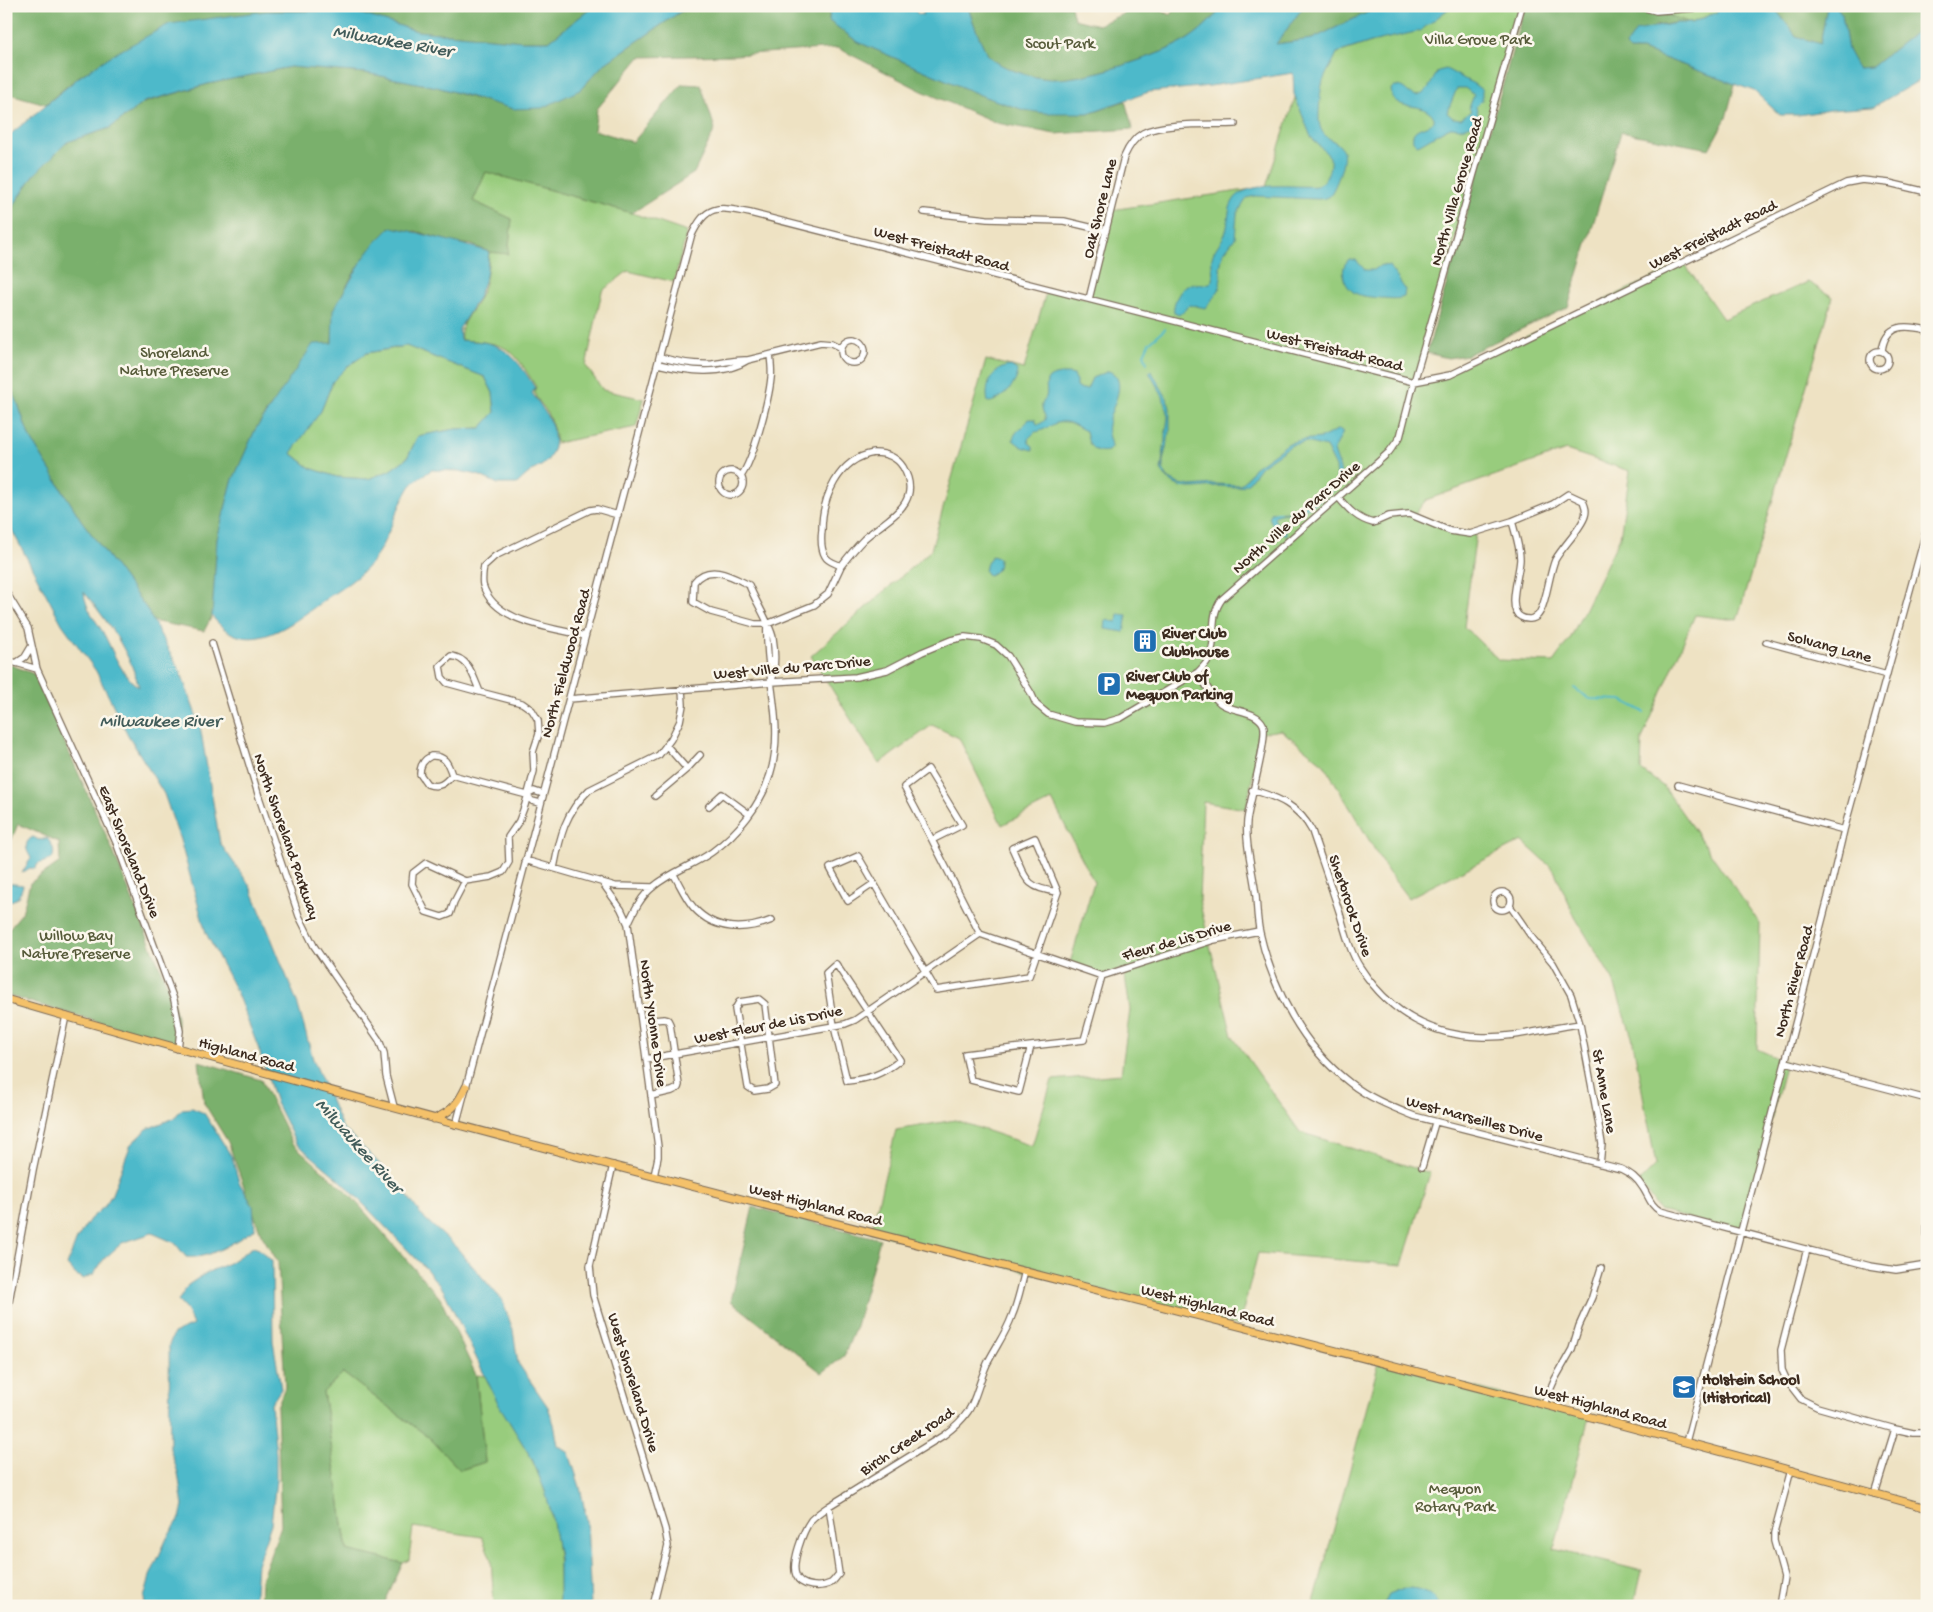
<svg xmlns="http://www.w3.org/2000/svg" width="1933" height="1612" font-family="'Gochi Hand',sans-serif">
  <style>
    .green { fill: #98cc7d; stroke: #6a7b4e; fill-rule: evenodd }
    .forest { fill: #7ab06c; stroke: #5a6d45 }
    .water { fill: #4eb9ca; stroke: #447274; fill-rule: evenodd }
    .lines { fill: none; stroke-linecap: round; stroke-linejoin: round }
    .stream { stroke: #4eb9ca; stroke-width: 2 }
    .minor-casing { stroke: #7a6a58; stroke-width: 8 }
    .major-casing { stroke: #7a6a58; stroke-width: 9 }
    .minor { stroke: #fff; stroke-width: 5.5 }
    .major { stroke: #f4c16a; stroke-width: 7 }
    .labels { text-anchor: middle; stroke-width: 5; stroke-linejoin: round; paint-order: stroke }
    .park-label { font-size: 16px; fill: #575b3a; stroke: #fbf7ec }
    .street-label { font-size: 16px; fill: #3b2a1e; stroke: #fbf7ec }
    .poi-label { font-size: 16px; font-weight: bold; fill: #3b2a1e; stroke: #fbf7ec; text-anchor: start }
    .water-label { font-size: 18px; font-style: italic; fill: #425c5a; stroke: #fbf7ec }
  </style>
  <rect width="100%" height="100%" fill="#fbf7ec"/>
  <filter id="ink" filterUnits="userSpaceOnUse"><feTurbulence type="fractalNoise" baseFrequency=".02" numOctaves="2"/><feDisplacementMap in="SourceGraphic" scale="10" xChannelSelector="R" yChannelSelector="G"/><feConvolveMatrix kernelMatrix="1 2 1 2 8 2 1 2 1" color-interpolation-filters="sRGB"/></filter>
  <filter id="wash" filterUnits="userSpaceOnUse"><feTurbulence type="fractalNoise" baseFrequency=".0096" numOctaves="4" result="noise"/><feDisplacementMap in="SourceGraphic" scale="20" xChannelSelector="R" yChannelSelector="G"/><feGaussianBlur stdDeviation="1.12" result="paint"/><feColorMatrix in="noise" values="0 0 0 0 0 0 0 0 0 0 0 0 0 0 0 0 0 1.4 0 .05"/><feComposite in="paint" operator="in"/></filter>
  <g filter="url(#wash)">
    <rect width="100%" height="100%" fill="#eee2c3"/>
    <path class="green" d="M1452 6H1522L1414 382 1433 380 1684 263 1723 319 1808 282 1833 297 1737 620 1695 615 1642 739 1641 770 1664 787 1760 924 1757 1049 1786 1062 1742 1232 1660 1211 1639 1182 1656 1165 1632 1037 1613 980 1575 917 1554 870 1522 841 1408 898 1388 872 1324 764 1281 730 1262 733 1246 809 1203 802 1199 900 1232 1036 1300 1132 1430 1173 1402 1265 1258 1253 1239 1326 871 1232 896 1130 955 1120 1032 1146 1052 1080 1121 1074 1130 1010 1124 969 1102 976 1069 966 1094 882 1052 800 1002 825 959 738 932 725 879 764 811 656 931 550 986 360 1024 369 1047 289 1089 299 1111 210 1266 187 1304 70 1329 56 1371 42ZM1566 450 1630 471 1620 537 1571 637 1553 662 1499 660 1464 627 1476 532 1450 531 1414 515 1426 500Z
      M1637 6H1714L1717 12 1691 23Z
      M486 172 632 213 687 232 674 282 628 271 602 291 586 366 603 390 644 399 636 427 556 443C555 431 551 420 545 409 541 403 536 399 534 392L536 387C512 347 509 343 461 340 459 322 472 313 479 298 487 283 488 268 489 252L508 253 512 219 473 201Z
      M407 346 485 377 493 393 495 412 481 428 455 429 418 436 407 458 389 471 368 479 337 477 310 468 290 452 321 411 333 381 348 366 367 353Z
      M1379 1362 1589 1417 1554 1549 1642 1571 1634 1606H1313Z
      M343 1373 430 1438 460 1470 485 1462 476 1375 486 1376C491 1387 495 1398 501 1407 511 1425 523 1442 532 1460 555 1505 561 1556 559 1606H494L491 1559 482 1537 413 1527 409 1560 403 1563 347 1550 323 1392Z"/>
    <path class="forest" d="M6 6H594L549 41H522L417 31 352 11H266L120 52 78 77 46 104 6 93Z
      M692 6H830L829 21 858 42 985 97 1024 110 1088 113 1125 101 1133 129 1055 134 997 123 922 91 838 48 735 55 640 57 597 109 594 130 633 142 682 84 701 85 715 129 694 173 632 213 486 172 473 201 512 219 508 254 489 252 472 245 455 243 415 231 376 242 352 276 334 310 332 343 269 408 255 430 232 482 217 539 212 616 204 631 152 621 146 608 81 520 29 436 17 401 6 380V233L12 208 34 175 67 142 110 128 143 103 208 84 290 67 366 73 437 87 480 100 580 90 603 65 680 12Z
      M968 6H1071L1074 19 1098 25 1123 14 1130 6 1141 9 1145 6H1163V12L1171 15 1177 6H1225C1214 16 1203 29 1191 37 1166 55 1083 80 1053 79 1035 79 1001 69 989 56 983 49 970 15 968 6Z
      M1304 6H1381L1312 39 1276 44Z
      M1525 6H1627L1667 15 1691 23H1676L1655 26 1630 50H1642L1735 84 1726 118 1709 149 1621 132 1568 307 1467 355 1448 358 1427 353Z
      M1773 6H1830L1827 8 1820 44 1796 36Z
      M1836 6H1927V23L1872 67 1857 68 1848 50 1842 14Z
      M6 663 34 674 110 844 173 1000 177 1018V1045L6 995V932L22 913 30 883 60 862 59 842 18 824 6 853Z
      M199 1061 261 1080 292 1143 350 1195 440 1298 476 1375 485 1462 460 1470 430 1438 343 1373 323 1392 347 1550 403 1563 383 1606H260L261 1580 281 1526 277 1407 285 1387 278 1262 261 1234 228 1142 204 1103Z
      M753 1207 880 1239 856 1326 844 1356 822 1373 731 1301Z"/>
    <path class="water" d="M594 6H692L680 12 603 65 580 90 542 108 513 109 437 87 366 73 290 67 208 84 144 102 110 128 67 142 34 175 12 208 6 233V138L79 77 109 57 169 24 266 11H352L417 31 522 41H549Z
      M830 6H912L918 14 923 15V6H968C970 15 983 49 989 56 1001 69 1035 79 1053 79 1083 80 1166 55 1191 37 1203 29 1214 16 1225 6H1304L1276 44 1312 39 1381 6H1452L1420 31 1371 42 1337 53C1333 63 1327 71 1323 81 1320 91 1319 108 1319 119 1320 142 1337 137 1343 151 1346 160 1336 188 1330 195 1326 199 1321 199 1316 199L1255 196 1247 198 1237 214 1235 238 1223 254 1220 267 1221 277 1219 290 1206 308 1190 305 1179 315 1174 313C1172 303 1181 285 1193 284 1199 284 1204 285 1210 284L1212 281C1214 273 1211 266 1212 258 1214 248 1221 243 1225 234 1229 223 1227 211 1233 201 1245 179 1296 188 1317 186 1328 181 1331 168 1330 157L1311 137 1294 94 1293 73 1210 86 1149 92 1088 113H1043L1024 110 985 97 858 42 829 21Z
      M1714 6H1773L1796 36 1820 44 1827 7 1836 6 1842 14 1848 50 1858 68 1872 67 1927 23V76L1873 107 1830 110 1798 115H1780L1754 91 1642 50H1630L1626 46 1636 31 1676 23H1691L1717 12Z
      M1446 69 1474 84 1482 90V100L1476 106 1478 115 1472 125 1460 128 1451 127 1446 129 1420 144 1417 145 1413 141C1410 126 1427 129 1434 121V117C1417 99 1405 113 1392 97L1391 89 1394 86C1401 86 1404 88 1408 92 1424 105 1432 80 1438 71ZM1457 88H1465L1474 95 1469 108 1471 111 1461 119 1453 118 1447 113Z
      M391 227C413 231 433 237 454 242 466 246 476 247 489 252L486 276 478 298 459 329 460 340C469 341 479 341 488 343 511 349 523 368 535 388L532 393C546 413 567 440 545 463 541 467 534 469 529 473 525 476 521 480 517 484H498L478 475 459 471 431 470C425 475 415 480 410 487 395 510 389 539 372 562 361 576 342 588 327 598 293 623 247 663 212 616L217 539 232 482 255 430 313 344 332 343 333 310 363 259 376 242ZM406 346 485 377 493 393 495 412 481 428 455 429 418 436 407 458 389 471 368 479 337 477 310 468 291 453 321 411 333 381 348 366 367 353Z
      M1349 259 1356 260 1365 270H1374L1381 265 1389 266 1405 289 1404 297C1397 300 1388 298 1380 298 1363 296 1351 297 1344 279 1343 274 1343 269 1345 264Z
      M1011 366 1017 370C1021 381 999 403 988 402 984 386 992 367 1011 366Z
      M1151 370 1167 398 1170 408V430L1163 461V469L1168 478 1179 484 1191 486 1214 484 1240 485 1246 480 1254 468 1289 443 1301 440 1321 438 1339 429 1343 432 1334 450C1336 459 1341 467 1341 477 1340 490 1311 507 1300 511 1292 513 1284 512 1276 515L1274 517 1276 523 1287 533 1286 535 1273 526 1269 517 1272 512C1279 511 1286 512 1292 510 1305 506 1330 493 1337 482L1336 467 1326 447 1306 442 1292 445 1261 466 1249 482 1242 486C1235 488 1227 486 1218 486 1194 487 1177 495 1161 470L1168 417 1163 397 1149 372Z
      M1109 371C1131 381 1109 410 1108 425 1106 434 1111 440 1111 448L1108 451C1093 454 1088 445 1086 431 1079 428 1069 420 1060 422 1051 424 1045 431 1035 432L1028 439 1029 443 1033 446V450L1022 447 1013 440C1014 431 1024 427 1029 419H1035L1037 424H1040L1045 420C1046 414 1043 414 1042 408 1041 404 1044 401 1046 397 1048 392 1045 386 1047 381 1050 373 1067 373 1074 375L1076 379V387L1079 389H1087L1092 378Z
      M6 380 17 401 29 436 81 520 146 608 180 671 200 726 220 843 250 886 297 1002 313 1059 342 1127 375 1159 406 1194 422 1216 456 1247 502 1300 513 1330 518 1363 548 1407 554 1424 558 1445 569 1453 580 1487 587 1521 591 1606H559V1558L552 1516 545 1491 532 1459 499 1405 444 1291 427 1270 341 1181 296 1143 276 1103 258 1047 236 991 206 933 180 840 164 794 128 735 96 671 62 624 6 519ZM84 592C107 621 129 650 139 687 122 676 114 654 105 636 97 621 85 609 84 592Z
      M992 556 999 558C999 567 998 573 988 575L985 571 987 562Z
      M1118 614 1127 615 1124 632 1105 629 1106 620 1117 622Z
      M33 837 39 840 47 838C52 845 56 850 52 859L38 864 35 869 30 868 22 873 31 858C26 850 23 842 33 837Z
      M6 883 23 885C20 896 18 900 6 902Z
      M192 1108 204 1113 232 1157 239 1182 253 1206 255 1229C236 1241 209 1260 186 1257L175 1243 152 1233 122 1243 104 1259 94 1274 83 1279 76 1275 67 1265 77 1239 90 1219 105 1206 112 1194 131 1144 147 1129 174 1118 182 1109Z
      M253 1247 259 1249 272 1261 273 1341 281 1389 271 1404 276 1454V1480L271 1524 257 1564 254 1606H145L144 1598 150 1576 167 1538 180 1518 183 1506 178 1473 170 1449 169 1345 174 1333 193 1325 187 1311 178 1301 188 1285 206 1273 229 1263Z
      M1406 1588C1422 1588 1432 1592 1440 1606H1382L1388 1595Z"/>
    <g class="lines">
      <path class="stream" d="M1147 363 1144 354 1149 343 1165 329
        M1574 688 1590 699 1622 700 1644 712"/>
    </g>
  </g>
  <g filter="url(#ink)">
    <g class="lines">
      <defs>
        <path id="minor" d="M1637 6 1656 11 1695 8
          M924 212 987 219 1064 221 1106 231
          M1089 299 1124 157C1128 148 1134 138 1143 133 1163 122 1211 125 1235 124
          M841 351a12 12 0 1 1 24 0a12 12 0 1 1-24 0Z
          M1870 360a9 9 0 1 1 18 0a9 9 0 1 1-18 0Z
          M1882 351C1885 323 1905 325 1927 330
          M660 357C677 362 694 365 712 364 724 363 735 359 748 360L821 342 832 343 842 348
          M658 364C687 371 722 377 748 360
          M874 453C886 453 896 456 903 467 925 505 885 519 864 539 856 547 848 557 841 566 835 563 828 562 825 556 821 549 821 538 822 530 822 498 838 459 874 453Z
          M719 483a12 12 0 1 1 24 0a12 12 0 1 1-24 0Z
          M741 476C753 461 769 399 771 378 772 371 771 363 770 355
          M1568 494 1583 501C1585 506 1587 510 1585 516 1581 529 1563 546 1555 560 1549 574 1546 606 1538 615 1534 620 1526 620 1521 617 1506 610 1520 573 1520 559 1520 547 1515 533 1512 521L1553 504Z
          M1338 497C1348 509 1357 519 1373 523L1389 516 1409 514 1450 531 1470 534 1512 521
          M6 592 28 628 37 669 116 842 174 1000 180 1031 178 1049
          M585 636C552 627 494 623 483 585 482 580 483 572 484 566L495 556 590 510 597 509 618 515
          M1766 642 1887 675
          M212 643 259 797 299 916 314 946 379 1040 384 1053 386 1076 394 1107
          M451 656C469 658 473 676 480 692L447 683 442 677 440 666Z
          M6 660 37 669
          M16 663 25 657 31 647
          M1198 672C1204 682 1210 695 1220 703 1232 712 1256 710 1263 724 1269 736 1249 802 1247 821 1245 845 1253 871 1256 896 1257 908 1257 921 1260 933 1273 990 1303 1047 1350 1083 1369 1098 1392 1107 1414 1116L1621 1169C1631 1174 1637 1178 1643 1188 1649 1197 1650 1205 1660 1211L1870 1266 1896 1270 1927 1265
          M773 677C775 665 775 650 773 638 770 623 755 601 749 585 731 576 709 563 694 582L693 602 711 612 755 624H767L814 605 828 594 841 566
          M569 699 772 682 856 677 887 670 922 652 951 640 965 637 981 639 996 645 1008 656 1031 693 1036 704 1048 714 1075 722 1104 723 1121 718 1198 672C1202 668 1206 664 1208 660 1219 640 1207 619 1222 599L1378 462 1389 452 1400 437 1414 382 1522 6
          M666 745 687 769 700 755
          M431 756C445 755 448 763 452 775 445 783 439 789 427 784L420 774C420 765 423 760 431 756Z
          M928 769 962 825 932 840 904 787Z
          M452 775 527 795 532 801 540 803
          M1678 785 1844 830
          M1252 790C1278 797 1299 806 1312 831 1321 858 1331 886 1340 914 1345 931 1350 952 1360 967 1389 1012 1429 1036 1483 1037 1515 1038 1548 1028 1580 1024
          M527 795 534 791 543 794
          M655 796 687 769
          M709 806 722 794 749 814
          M1035 838 1058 892C1023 888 1026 877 1012 848Z
          M932 840 980 934
          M525 860 615 886 653 887
          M554 868C560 836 565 813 589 790L659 755 671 739 680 721 683 705 682 689
          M674 875C680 885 686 899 694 908 715 931 745 931 772 920
          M465 881 454 902 450 914 442 917 426 912 412 884 413 873 426 863 465 881 491 877 503 872 509 862 508 837 519 821 525 805 534 771 533 752 539 734 538 720 532 710 522 703 480 692
          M601 881 621 909 628 924 658 1147V1157L654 1176
          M873 884 848 901 830 868 858 856 936 990 1029 976 1058 892
          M1493 901a9 9 0 1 1 18 0a9 9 0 1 1-18 0Z
          M1510 906 1533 939 1553 963 1571 995 1580 1024 1598 1120 1602 1144 1600 1164
          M628 924C634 911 641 896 653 887 670 872 694 865 712 852 737 834 761 805 770 775 786 724 764 675 767 624
          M836 964 900 1060C883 1074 869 1079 847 1081L834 1026 826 973Z
          M1102 976 1214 940 1259 931
          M759 999 765 1004 775 1085 768 1089 754 1091 748 1087 735 1009 739 1002Z
          M642 1021 664 1019 668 1020 670 1024 679 1085 678 1088 672 1091 651 1096
          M1031 1046 1019 1092 971 1080 965 1054Z
          M1031 1046 1084 1040 1102 976
          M646 1059 845 1024 855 1020 980 934 1102 976
          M1786 1062 1927 1099
          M456 1125 691 237C706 204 717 206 750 213L1414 382 1450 375 1846 183 1862 180 1889 183 1927 192
          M613 1165 590 1266 593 1295 665 1529 668 1546 653 1606
          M1422 1167 1435 1123
          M1927 1202V1234
          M1807 1249 1781 1350 1782 1370 1787 1381 1801 1399 1817 1407 1895 1429 1913 1433H1927
          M7 1313 33 1170 66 1016
          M1544 1404 1555 1379 1572 1349 1579 1326 1592 1297 1601 1268
          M1686 1442 1828 898 1844 830 1927 528
          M1875 1494 1895 1429
          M829 1506 839 1574C836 1577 834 1581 831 1583 821 1588 801 1588 796 1575 791 1563 803 1531 811 1520 816 1515 823 1510 829 1506L944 1435C978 1410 972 1398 987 1364 995 1348 1006 1333 1012 1316 1018 1302 1021 1286 1025 1271
          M1779 1606 1784 1577 1774 1541V1533L1791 1470"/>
        <path id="major" d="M6 999C642 1185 1289 1330 1927 1508
          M434 1119C451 1112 458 1104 466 1087"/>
      </defs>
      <use href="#minor" class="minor-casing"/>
      <use href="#major" class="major-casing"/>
      <use href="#minor" class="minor"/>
      <use href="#major" class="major"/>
    </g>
  </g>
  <defs>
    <symbol id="building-square" viewBox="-11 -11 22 22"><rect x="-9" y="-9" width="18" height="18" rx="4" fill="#1f6fb2" stroke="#fbf7ec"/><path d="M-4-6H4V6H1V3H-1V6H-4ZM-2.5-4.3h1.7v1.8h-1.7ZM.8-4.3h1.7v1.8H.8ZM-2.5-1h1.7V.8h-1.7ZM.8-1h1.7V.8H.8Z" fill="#fff"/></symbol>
    <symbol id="parking-square" viewBox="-11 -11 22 22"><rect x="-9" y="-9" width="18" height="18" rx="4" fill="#1f6fb2" stroke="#fbf7ec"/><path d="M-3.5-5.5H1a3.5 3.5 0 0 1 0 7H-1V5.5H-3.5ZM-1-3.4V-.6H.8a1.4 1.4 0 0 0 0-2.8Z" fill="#fff"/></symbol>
    <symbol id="school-square" viewBox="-11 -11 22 22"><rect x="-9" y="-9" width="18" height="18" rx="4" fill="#1f6fb2" stroke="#fbf7ec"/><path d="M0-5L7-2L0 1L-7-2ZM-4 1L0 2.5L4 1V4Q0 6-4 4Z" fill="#fff"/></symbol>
  </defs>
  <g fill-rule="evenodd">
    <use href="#building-square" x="1131" y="627" width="28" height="28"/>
    <use href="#parking-square" x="1095" y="670" width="28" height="28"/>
    <use href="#school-square" x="1670" y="1373" width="28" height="28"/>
  </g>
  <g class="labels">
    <g class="park-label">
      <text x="1478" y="44">Villa Grove Park</text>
      <text x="1060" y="48">Scout Park</text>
      <text x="174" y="357">Shoreland<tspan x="174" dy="18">Nature Preserve</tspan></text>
      <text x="76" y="940">Willow Bay<tspan x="76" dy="18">Nature Preserve</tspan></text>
      <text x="1455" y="1493">Mequon<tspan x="1455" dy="18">Rotary Park</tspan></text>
    </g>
    <g class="street-label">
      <text transform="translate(1455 191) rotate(-74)" y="6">North Villa Grove Road</text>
      <text transform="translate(1098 208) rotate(-76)" y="6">Oak Shore Lane</text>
      <text transform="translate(1712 233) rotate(-26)" y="6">West Freistadt Road</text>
      <text transform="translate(942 247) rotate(15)" y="6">West Freistadt Road</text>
      <text transform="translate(1335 348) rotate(14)" y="6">West Freistadt Road</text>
      <text transform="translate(1295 516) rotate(-41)" y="6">North Ville du Parc Drive</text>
      <text transform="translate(1830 645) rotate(15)" y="6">Solvang Lane</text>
      <text transform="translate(564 663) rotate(-75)" y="6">North Fieldwood Road</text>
      <text transform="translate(792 666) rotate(-5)" y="6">West Ville du Parc Drive</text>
      <text transform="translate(288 836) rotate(71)" y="6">North Shoreland Parkway</text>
      <text transform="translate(131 851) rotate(68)" y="6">East Shoreland Drive</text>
      <text transform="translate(1352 905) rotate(71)" y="6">Sherbrook Drive</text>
      <text transform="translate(1176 939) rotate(-16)" y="6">Fleur de Lis Drive</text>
      <text transform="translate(1792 981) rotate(-75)" y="6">North River Road</text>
      <text transform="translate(655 1023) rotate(82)" y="6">North Yvonne Drive</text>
      <text transform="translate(768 1023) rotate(-11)" y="6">West Fleur de Lis Drive</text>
      <text transform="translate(247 1053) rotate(15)" y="6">Highland Road</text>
      <text transform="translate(1606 1091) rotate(80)" y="6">St Anne Lane</text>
      <text transform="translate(1475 1117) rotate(15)" y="6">West Marseilles Drive</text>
      <text transform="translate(816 1203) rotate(14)" y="6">West Highland Road</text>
      <text transform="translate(1208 1304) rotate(14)" y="6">West Highland Road</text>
      <text transform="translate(635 1382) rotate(73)" y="6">West Shoreland Drive</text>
      <text transform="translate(1601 1405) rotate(15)" y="6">West Highland Road</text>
      <text transform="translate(906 1440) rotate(-34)" y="6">Birch Creek road</text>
    </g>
    <g class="poi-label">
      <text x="1162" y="638">River Club<tspan x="1162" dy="18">Clubhouse</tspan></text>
      <text x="1126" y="681">River Club of<tspan x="1126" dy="18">Mequon Parking</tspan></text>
      <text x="1702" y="1384">Holstein School<tspan x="1702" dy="18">(Historical)</tspan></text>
    </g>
    <g class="water-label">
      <text transform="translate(393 40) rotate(10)" y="6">Milwaukee River</text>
      <text x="160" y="726">Milwaukee River</text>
      <text transform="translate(360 1145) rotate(48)" y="6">Milwaukee River</text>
    </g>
  </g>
  <rect width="1933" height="1612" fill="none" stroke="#fbf7ec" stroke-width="25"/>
</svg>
